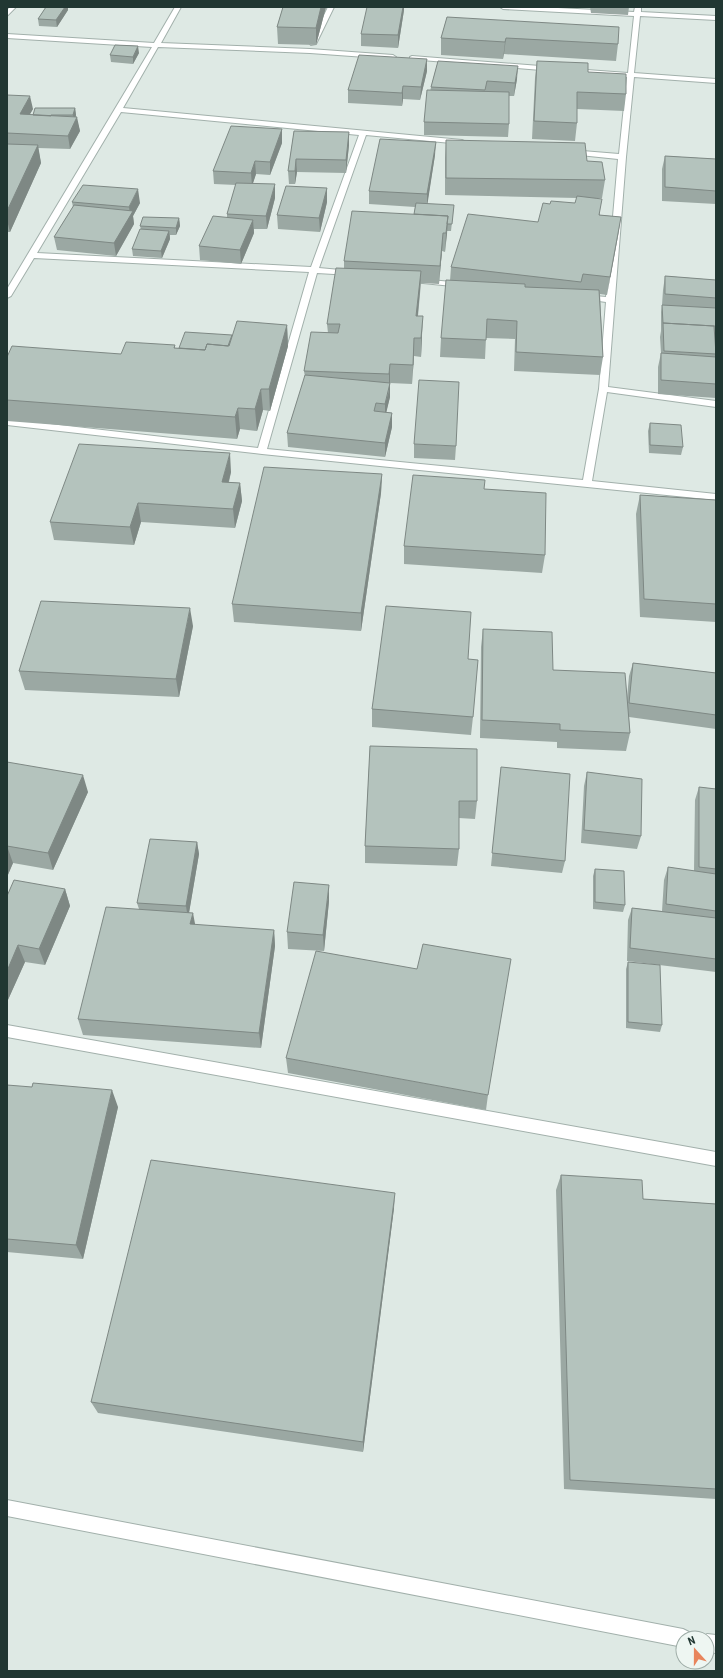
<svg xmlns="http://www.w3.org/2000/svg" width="723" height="1678" font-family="'Roboto Condensed',sans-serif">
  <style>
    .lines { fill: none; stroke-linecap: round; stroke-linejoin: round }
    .street-casing { stroke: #a2b0ab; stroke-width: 2 }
    .street { fill: #fff; fill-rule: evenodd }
    .wall { fill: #9ba8a3 }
    .shaded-wall { fill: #7e8884 }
    .building { fill: #b4c3bd; stroke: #7e8884 }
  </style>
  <rect width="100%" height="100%" fill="#dee9e4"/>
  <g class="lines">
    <defs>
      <path id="street" d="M10 7H16L7 16V10Z
        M175 7H181L161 43 310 49 393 55 396 57 393 59 310 53 158 47 123 108 462 140 466 142 462 144 366 135 319 268 351 271 355 273 351 275 317 273 267 449 583 480 599 389 606 302 584 299 580 297 584 295 606 297 618 159 570 154 566 152 570 150 619 154 627 77 573 73 570 71 573 69 628 73 634 16 503 9 500 7H539L634 12 635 7H641V12L716 16V20L640 16 634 73 716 79V83L634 77 626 157 608 387 716 401V407L607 392 592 481 716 494V500L262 454 7 425V419L258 448 309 272 34 258 11 296 7 298V289L152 47 7 38V34L154 43ZM121 112 359 135 311 267 37 253Z
        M328 7H334L316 44 311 45 310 44Z
        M412 56 553 67 556 69 553 71 410 59V57Z
        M420 279 462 283 466 285 462 287 423 283H420Z
        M7 1025 716 1152V1166L7 1037Z
        M7 1500 683 1629 689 1632 692 1638H683V1647L7 1516Z
        M707 1634 716 1635V1653L707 1652V1638H700Z"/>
    </defs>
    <use href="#street" class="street-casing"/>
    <use href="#street" class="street"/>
  </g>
  <path class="wall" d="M46 7H68V10L57 27 39 26 38 19Z
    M283 7H326L316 45 278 44 277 27Z
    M590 7H629L628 15 591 13Z
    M404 10 398 48 361 46V34Z
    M447 17 618 44 616 61 504 54 503 59 441 55V38Z
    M139 53 133 64 111 62 110 55Z
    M427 59V71L420 100 403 99 402 106 348 103V90Z
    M438 61 517 79 514 96H509V124L508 137 424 135V122L431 87Z
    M537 61 588 72 626 94 624 111 577 109V123L575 141 532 139 535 78Z
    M7 95 33 109 29 115H33L75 108 76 115V117L80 131 70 149 38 148 41 163 10 232H7Z
    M282 129V143L270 175 256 174 253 183 275 198 267 229H254V233L241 264 200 260 199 246 227 217V214L236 185 214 184 213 171Z
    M294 131 349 132V145L346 173 297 172 295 184H289L288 171Z
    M446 140 587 161 605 180 602 198H596L600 215 621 217 607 295 600 294 603 357 600 375 514 371 515 339 486 338 485 359 440 357 441 338 450 281 451 267 538 222 550 204 575 203 577 198 445 195V158Z
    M435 155 427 204 453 213 451 231H447L445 252 442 251 439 284 421 283 418 316 422 335 421 357 414 356 412 384 390 383V397L386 412 392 413V427L385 457 288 447 287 433 305 377 304 371 328 333 327 324 344 269V261L414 214 415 207 369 204V191Z
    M665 156 716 159V204L662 201V169Z
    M327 188V202L320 232 278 229 277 215Z
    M72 202 140 203 133 216 134 224 116 256 57 250 54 237 73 207Z
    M179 218 180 226 176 235H170V239L162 258 133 256 132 249 141 229 140 226Z
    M665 276 716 280V334H715L716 352V398L658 394V367L661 353 660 337 661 331V312L662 305 663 290Z
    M287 325 288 346 270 411 263 410 257 431 240 429 237 439 7 421V357L121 354 175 345V348H179L232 335Z
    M650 423 683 447 681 455 649 453 648 431Z
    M414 444 456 446 455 460 414 458Z
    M231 472 229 482 240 483 242 501 235 528 141 522 134 545 54 540 50 522Z
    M382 474 381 493 361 631 234 622 232 604Z
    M484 489 545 555 542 573 404 564V546Z
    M640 495 716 500V622L640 617 636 514Z
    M193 626 179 697 25 690 19 671Z
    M483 629 553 670 627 698 629 676 633 663 716 673V729L629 717 630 733 626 751 557 748V742L480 738 481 647Z
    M468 659 473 717 471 735 372 727V709Z
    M370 746 477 801 475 819 459 818V849L457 866 365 863V846Z
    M7 762 88 792 53 870 13 863 7 877Z
    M501 767 565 861 562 873 491 866Z
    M587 772 641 836 637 849 581 843 584 786Z
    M699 787 716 789V972L627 961 628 920 632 908 662 911 664 880 668 867 694 871 695 800Z
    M197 842 199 854 189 912 195 925 274 930 275 946 261 1048 83 1035 78 1019 139 909 137 903Z
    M595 869 625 905 623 912 593 909V876Z
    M65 889 70 906 45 965 25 962 7 1002V896Z
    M329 901 324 951 288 949 287 932Z
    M628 962 662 1025 660 1032 626 1028V969Z
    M286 1058 488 1095 486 1110 288 1073Z
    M7 1085 118 1107 83 1259 7 1252Z
    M561 1175 643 1199 716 1204V1499L564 1489 556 1190Z
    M394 1208 363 1452 98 1413 91 1402Z"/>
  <path class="shaded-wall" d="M65 7H68V10L57 27 56 20Z
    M321 7H326L316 45V28Z
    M403 7H404V10L398 48V35Z
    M506 38 504 54 503 59 505 42Z
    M138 46 139 53 133 64V57Z
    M427 59V71L420 100 421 87Z
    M518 66 517 79 514 96 515 83Z
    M403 86V99L402 106V93Z
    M30 96 33 109 22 128 20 114Z
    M75 108 76 115 74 122 73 115Z
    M77 117 80 131 70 149 68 136Z
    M282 129V143L270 175V162Z
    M349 132V145L346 173V160Z
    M436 142 435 155 427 207V194Z
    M38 145 41 163 10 232 7 220V211Z
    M296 159 297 172 295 184V171Z
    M255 161 256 174 252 186 251 173Z
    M275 184V198L267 229 266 216Z
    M327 188V202L320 232 319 218Z
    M138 189 140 203 133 216 134 224 116 256 114 243 130 215 129 207Z
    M448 216 447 234 445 252 446 233Z
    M621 217 618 236 607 295 610 277Z
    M179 218 180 226 176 235V228Z
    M253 220 254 233 241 264 240 250Z
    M169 231 170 239 162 258 161 251Z
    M443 233 442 251 439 284 440 266Z
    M421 271 420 290 416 334V316Z
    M423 316 422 335 421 357V338Z
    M287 325 288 346 270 411 269 389Z
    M414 338V356L412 384 413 365Z
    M390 364V397L385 418V404L389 391V374Z
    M261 389 263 410 257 431 255 409Z
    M238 408 240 429 237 439 235 417Z
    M392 413V427L385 457V443Z
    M230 453 231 472 224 500 222 482Z
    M382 474 381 493 361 631V613Z
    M240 483 242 501 235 528 233 509Z
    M138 503 141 522 134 545 130 527Z
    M190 608 193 626 179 697 176 679Z
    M83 775 88 792 53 870 48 853Z
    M197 842 199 854 188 919 186 906Z
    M7 846 13 863 7 877Z
    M329 885V901L324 951 323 935Z
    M65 889 70 906 45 965 39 949Z
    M193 913 196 929 190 924Z
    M274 930 275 946 261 1048 259 1033Z
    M18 945 25 962 7 1002V971Z
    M112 1090 118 1107 83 1259 76 1245Z
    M395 1193 394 1208 363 1452V1442Z"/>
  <path class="building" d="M46 7H65L56 20 38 19Z
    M283 7H321L316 28 277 27Z
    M367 7H403L398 35 361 34Z
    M447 17 619 27 618 44 506 38 505 42 441 38Z
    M115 45 138 46 133 57 110 55Z
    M359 55 427 59 421 87 403 86 402 93 348 90Z
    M438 61 518 66 515 83 487 81 485 90 431 87Z
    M537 61 588 63V72L626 74V94L577 92V123L534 121Z
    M427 90 509 92V124L424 122Z
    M7 95 30 96 20 114 77 117 68 136 7 133Z
    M35 108H75L73 115H51V116L33 115Z
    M231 126 282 129 270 162 255 161 251 173 213 171Z
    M294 131 349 132 346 160 296 159 295 171H288Z
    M380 139 436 142 427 194 369 191Z
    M446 140 585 143 587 161 602 162 605 180 446 178Z
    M7 144 38 145 7 211Z
    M665 156 716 159V191L665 187Z
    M236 183 275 184 266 216 227 214Z
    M83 185 138 189 129 207 72 202Z
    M286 186 327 188 319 218 277 215Z
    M577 196 602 199 599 215 621 217 610 277 583 274 581 282 451 267 468 214 538 222 543 203 550 204 551 201 575 203Z
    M416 203 454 205 452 224H447L448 216 414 214Z
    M74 205 133 211 114 243 54 237Z
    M352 211 448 216 446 233H443L440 266 344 261Z
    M213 216 253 220 240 250 199 246Z
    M143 217 179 218 176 228 140 226Z
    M140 229 169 231 161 251 132 249Z
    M336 268 421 271 416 316H423L421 338H414L413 365 390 364 389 374 304 371 311 332 338 333 340 324H327Z
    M665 276 716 280V298L665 294Z
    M446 280 525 284V287L599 290 603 357 516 352 517 321 487 319 486 340 441 338Z
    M662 305 716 308V326H714L663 323Z
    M237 321 287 325 269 389H261L255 409 238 408 235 417 7 400V357L12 346 121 354 126 342 175 345 174 348 205 350 207 344 229 346Z
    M663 323 714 326 716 354 664 351Z
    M185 332 232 335 228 346 207 344 205 350 179 348Z
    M661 353 716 357V384L661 380Z
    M305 375 390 383 385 404 376 403 374 411 392 413 385 443 287 433Z
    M419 380 459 382 456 446 414 444Z
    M650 423 681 425 683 447 650 445Z
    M79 444 230 453 222 482 240 483 233 509 138 503 130 527 50 522Z
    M264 467 382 474 361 613 232 604Z
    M413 475 485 480 484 489 546 493 545 555 404 546Z
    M640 495 716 500V604L644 599Z
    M41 601 190 608 176 679 19 671Z
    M386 606 471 612 468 659 478 660 473 717 372 709Z
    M483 629 552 632 553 670 625 673 630 733 560 730V724L482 720Z
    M633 663 716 673V715L629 703Z
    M370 746 477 749V801H459V849L365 846Z
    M7 762 83 775 48 853 7 846Z
    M501 767 570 774 565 861 492 853Z
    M587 772 642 779 641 836 584 830Z
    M699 787 716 789V869L699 867Z
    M150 839 197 842 186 906 137 903Z
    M668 867 716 874V911L666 904Z
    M595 869 624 871 625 905 595 902Z
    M14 880 65 889 39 949 18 945 7 971V896Z
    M294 882 329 885 323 935 287 932Z
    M106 907 193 913 190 924 274 930 259 1033 78 1019Z
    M632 908 716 918V959L630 948Z
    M423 944 511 959 488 1095 286 1058 316 951 417 969Z
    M628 962 660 965 662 1025 628 1022Z
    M33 1083 112 1090 76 1245 7 1239V1085L32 1087Z
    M151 1160 395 1193 363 1442 91 1402Z
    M561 1175 642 1180 643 1199 716 1204V1489L570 1480Z"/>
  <rect width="723" height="1678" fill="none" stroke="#213732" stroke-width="16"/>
  <g transform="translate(695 1650) rotate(339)"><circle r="19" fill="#eef6f2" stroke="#9caaa5"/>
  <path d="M0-3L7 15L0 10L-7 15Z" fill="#e8855d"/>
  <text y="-6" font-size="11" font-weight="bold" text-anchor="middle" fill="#213732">N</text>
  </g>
</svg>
